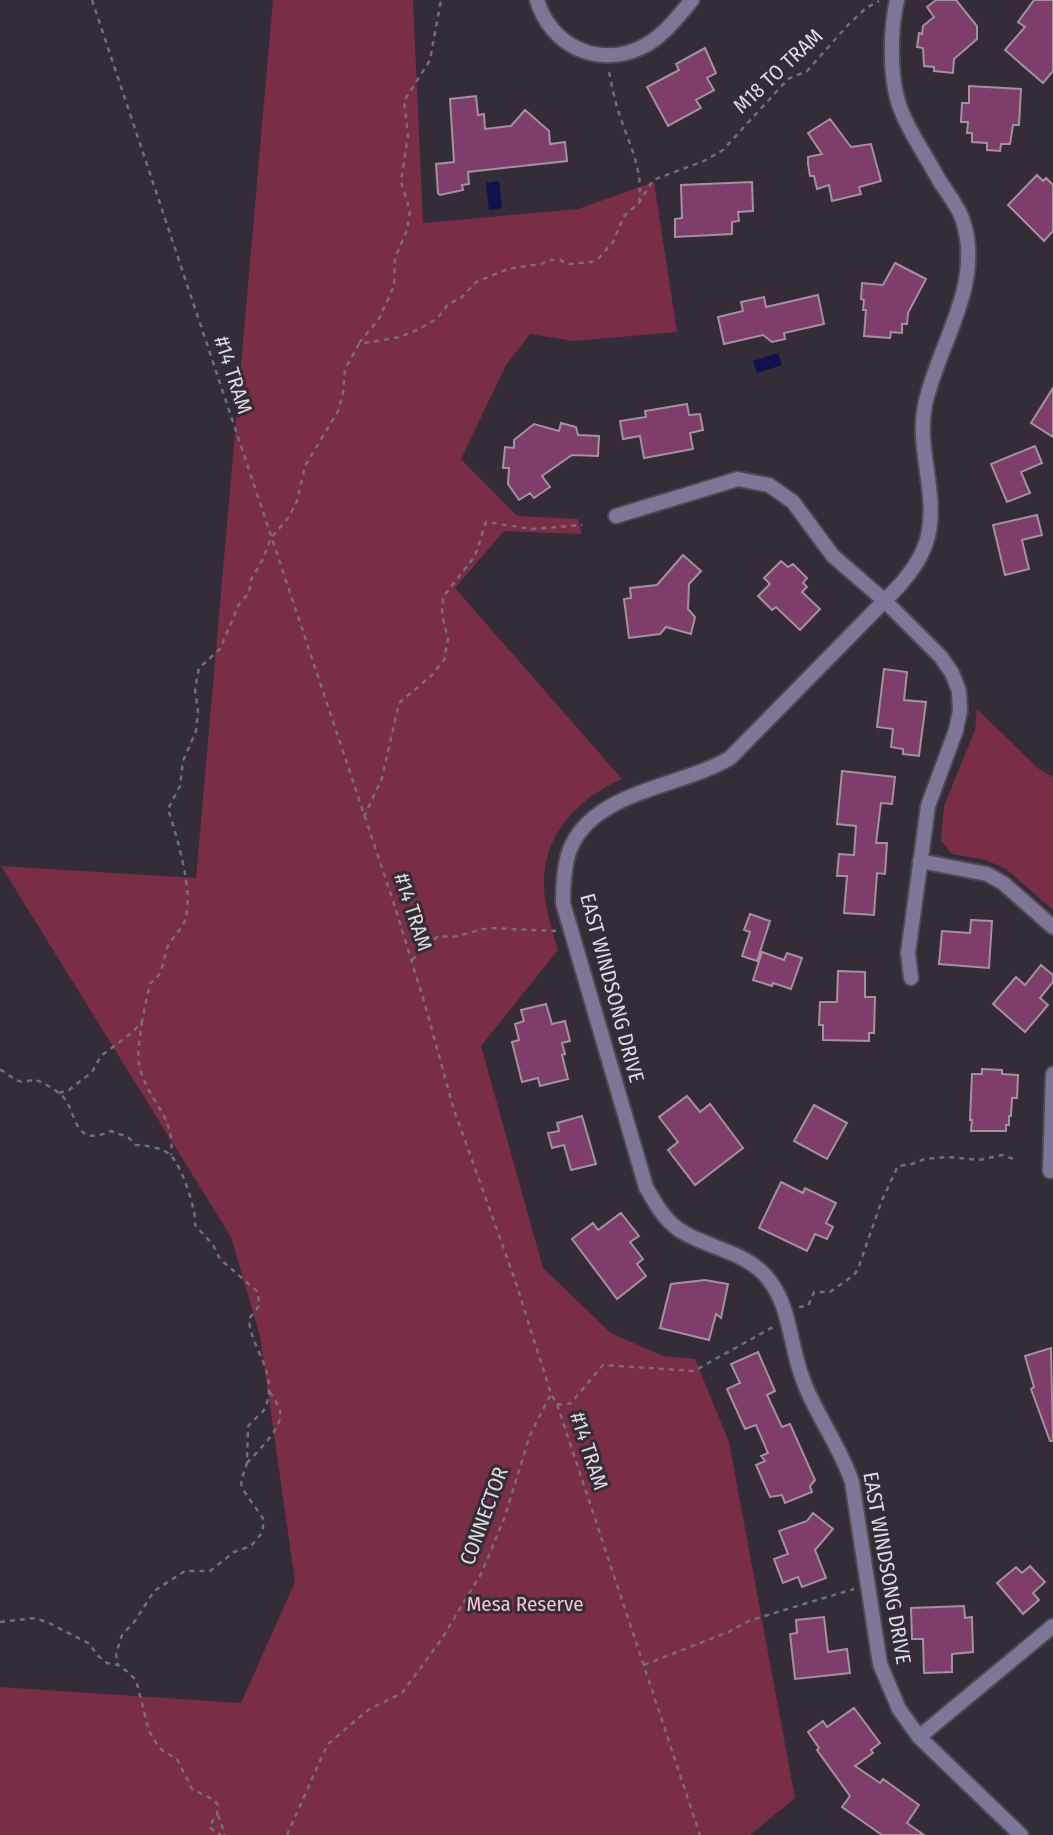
<svg xmlns="http://www.w3.org/2000/svg" width="1053" height="1835" font-family="'Fira Sans Condensed',sans-serif">
  <style>
    .green { fill: #792d47 }
    .water { fill: #11114f }
    .building { fill: #7f3d6c; stroke: #a2929c; stroke-width: 2 }
    .lines { fill: none; stroke-linecap: round; stroke-linejoin: round }
    .street-casing { stroke: #4f4852; stroke-width: 18 }
    .path { stroke: #756e78; stroke-width: 2.5; stroke-dasharray: 5 5; stroke-linecap: butt }
    .street { stroke: #7d7696; stroke-width: 14 }
    .labels { text-anchor: middle; stroke-width: 6; stroke-linejoin: round; paint-order: stroke }
    .street-label { font-size: 21px; fill: #dfdae1; stroke: #342c37 }
    .park-label { font-size: 21px; fill: #f4c4d0; stroke: #342c37 }
  </style>
  <rect width="100%" height="100%" fill="#342c37"/>
  <path class="green" d="M273 0H413L423 223 578 209 654 182 677 332 574 341 530 334 506 365 461 459 517 516 578 519 582 534 504 531 455 588 622 779C578 798 542 835 544 887 545 909 552 930 558 950L481 1046 543 1268 611 1333 663 1356 695 1359 729 1442 795 1798 750 1835H0V1687L241 1703 295 1582 260 1336 231 1237 1 866 196 878Z
    M977 709 1039 769 1053 777V910L1006 869 986 860 952 854 941 841 944 806 975 730Z"/>
  <path class="water" d="M499 181 502 208 489 210 486 183Z
    M778 353 782 365 757 373 753 361Z"/>
  <path class="building" d="M936 0H956L977 26V39L954 59 953 73 934 71V67L924 66 923 48 917 47 919 33 922 34 923 26 934 17 927 7Z
    M1034 0H1053V71L1043 83 1005 50 1025 27 1018 22Z
    M705 48 716 73 707 78 714 90 696 100 701 108 668 126 647 87 679 70 676 64Z
    M969 86 1021 89 1019 125H1013L1010 144H1001L1000 151 987 150V143L972 142V133H967L968 122H961L962 103H969Z
    M476 96 478 115 484 114 485 129 511 126 525 110 549 131 550 144 565 142 567 161 468 172 469 184 462 185 463 190 440 195 438 193 436 164 454 162 450 99Z
    M830 119 851 147 871 144 881 181 859 187 861 194 832 201 829 185 817 189 814 176H810L808 164V157L822 154 808 133Z
    M1037 175 1043 181 1046 178 1053 185V231L1044 241 1008 205Z
    M752 182 753 211 738 212 739 221 732 222V234L675 237V219L682 218 681 185Z
    M895 263 926 279 908 313 907 324H902V333L891 332 890 338 864 336 866 310H863L864 300 861 299 862 283 883 285Z
    M818 295 824 324 784 333 785 339 772 342 763 335 724 344 718 317 743 311 741 302 764 297 766 307Z
    M1053 388V437L1031 423Z
    M687 404 689 415 700 414 703 430 690 433 693 449 644 458 640 436 623 439 620 421 646 417 645 411Z
    M561 423 576 427 578 435 599 436 598 456 572 455 542 476 550 487 534 498 530 493 519 500 508 484 509 468H503L505 447 514 448V440L534 424 559 431Z
    M1035 446 1042 463 1021 472 1030 493 1007 502 991 464Z
    M1037 515 1042 535 1022 540 1029 569 1005 575 993 525Z
    M683 555 701 571 689 584 688 609 695 617 691 634 666 627 660 634 629 638 624 599 631 598 630 588 657 585Z
    M781 561 788 567 793 564 807 578 803 583 807 587 802 592 820 609 800 630 776 607 772 610 758 596 770 584 764 578Z
    M884 669 907 672 904 700 926 702 919 756 903 754V749L891 747 893 729 877 727Z
    M842 771 895 777 892 804 881 803 876 843H887L885 874 877 873 874 915 844 913 847 876H837L839 854 854 855 856 826 837 824Z
    M750 914 770 921 757 961 742 956 750 932 744 930Z
    M971 920 992 921 989 968 939 964 942 931 970 933Z
    M762 952 784 960 787 953 802 958 791 989 773 983 772 986 753 980Z
    M1041 965 1053 975V982L1040 998 1048 1005 1025 1032 993 1004 1016 977 1025 985Z
    M838 971 865 972V997H875L874 1033H869V1041L823 1040V1025H819L820 1002H837Z
    M546 1004 552 1024 565 1021 570 1041 562 1043 565 1054 562 1055 568 1079 540 1086 538 1078 522 1082 512 1042 519 1040 515 1024 524 1021 521 1010Z
    M982 1069 1002 1070V1074L1018 1075 1017 1098H1012L1011 1116H1009V1125H1006V1131H971L972 1120H970L972 1074H982Z
    M687 1096 700 1112 710 1104 743 1148 695 1185 668 1150 678 1142 659 1117Z
    M814 1105 847 1123 827 1159 794 1141Z
    M582 1116 596 1164 571 1170 564 1145 552 1148 548 1133 559 1131 557 1123Z
    M781 1182 803 1193 805 1188 836 1203 826 1223 833 1227 827 1239 815 1234 807 1251 759 1228Z
    M621 1213 639 1236 630 1242 643 1259 637 1264 646 1276 617 1299 572 1239 593 1223 598 1230Z
    M705 1280 728 1284 721 1318 716 1314 709 1340 660 1328 671 1284Z
    M1051 1348 1053 1441H1050L1031 1389 1034 1387 1025 1356Z
    M758 1352 775 1391 767 1395 782 1427 790 1424 815 1480 810 1486 812 1492 785 1503 782 1495 770 1497 756 1465 765 1461 761 1456 768 1453 756 1425 745 1429 727 1389 740 1383 731 1364Z
    M813 1513 833 1529 815 1550 826 1578 802 1587 798 1577 783 1583 774 1559 788 1554 779 1531 807 1521Z
    M1030 1566 1045 1582 1033 1593 1039 1600 1023 1614 997 1583 1016 1567 1022 1573Z
    M964 1606 965 1618 972 1617 973 1652 952 1654V1672L924 1673 923 1639H912L911 1608Z
    M824 1617 828 1652 847 1649 850 1673 795 1679 790 1634 797 1633 796 1620Z
    M854 1708 880 1743 871 1750 873 1753 855 1766 880 1783 883 1779 919 1805 907 1823 924 1835H882L842 1807 850 1796 817 1750 819 1748 808 1732 823 1721 827 1727Z"/>
  <g class="lines">
    <defs>
      <path id="street" d="M537 0C550 45 597 68 640 48 662 38 677 18 692 0
        M897 0C890 31 889 80 901 110 910 134 927 157 939 180 947 193 959 207 963 221 984 285 938 344 925 405 916 449 938 492 928 536 923 556 912 571 899 586L730 758C680 788 587 791 568 855 564 870 563 887 563 903L646 1187C655 1203 663 1218 678 1229 704 1247 740 1250 763 1273 789 1299 789 1338 800 1371 812 1410 839 1443 852 1482L880 1664 899 1709 919 1737 1021 1835
        M616 516 738 479 769 485 793 502 833 556 885 601 941 657 952 673 959 691 960 711 956 730 928 806 908 953 911 978
        M920 861 987 874 1003 883 1053 927
        M1050 1171 1053 1074
        M919 1737 1053 1626"/>
    </defs>
    <use href="#street" class="street-casing"/>
    <path class="path" d="M92 0 394 904 426 1008 453 1107 515 1280 551 1394 557 1404 700 1835
      M609 72C612 85 614 98 618 110 627 140 644 169 639 201
      M359 343 379 319 394 286 395 258 407 230 410 211 401 182 408 135 404 101 430 60 441 0
      M364 817 382 778 399 703 432 675 444 660 448 639 442 614 443 597 475 556 486 522 532 529 582 525
      M412 960 438 936 453 937 488 928 556 931
      M142 1021C140 1039 135 1057 142 1075 153 1106 175 1118 171 1155
      M0 1070C7 1072 12 1079 19 1081 23 1083 30 1080 35 1080 41 1081 54 1089 59 1093 79 1107 69 1150 111 1131L128 1137 136 1145C148 1146 164 1147 172 1157 182 1167 197 1212 195 1225L213 1245 220 1259 258 1292 259 1306 249 1319C250 1348 278 1370 266 1406 263 1415 252 1419 248 1427L247 1463 241 1481 242 1488 264 1520 262 1533 251 1546 234 1552 210 1571H185L154 1591 135 1621 122 1635 116 1654 118 1665
      M59 1093 69 1090 92 1072 101 1056 134 1031 142 1021 150 983C165 975 162 958 169 944 174 936 184 927 186 917 193 890 177 837 168 809L180 786 183 761 196 731 198 712 195 689 199 668 220 649 239 604 249 593 251 580 263 559 271 538 289 517 297 501 305 466 338 411 343 393 345 369 359 344 400 337 417 330 437 319 449 303 460 299 476 282 508 269 541 264 549 260H560L569 264 591 262 599 258 613 242 624 216 639 203 653 180 704 161 723 150 788 79 807 71 848 25 866 8 879 1
      M799 1307 808 1306 814 1292H830L854 1275 858 1269 882 1200 898 1166 912 1164 925 1159 948 1157 979 1160 1002 1155 1016 1160
      M557 1404 565 1405 571 1403 603 1365 694 1371 773 1327
      M247 1463C257 1452 284 1427 280 1411 278 1404 273 1397 269 1391
      M0 1622 35 1618 49 1623 90 1644 97 1655 107 1663 118 1665 128 1672 136 1680 149 1731 158 1746 163 1751 177 1759 192 1789 214 1800 218 1805 217 1814 209 1827 221 1835
      M644 1665 728 1632 751 1620 854 1589
      M218 1815 225 1835
      M287 1835 327 1745 368 1710 402 1693 441 1640 481 1574 504 1519 530 1435 551 1394"/>
    <use href="#street" class="street"/>
  </g>
  <g class="labels">
    <g class="street-label">
      <text transform="translate(778 71) rotate(-43)" y="7">M18 TO TRAM</text>
      <text transform="translate(233 375) rotate(72)" y="7">#14 TRAM</text>
      <text transform="translate(413 912) rotate(72)" y="7">#14 TRAM</text>
      <text transform="translate(612 988) rotate(75)" y="7">EAST WINDSONG DRIVE</text>
      <text transform="translate(589 1451) rotate(72)" y="7">#14 TRAM</text>
      <text transform="translate(484 1516) rotate(-70)" y="7">CONNECTOR</text>
      <text transform="translate(887 1568) rotate(80)" y="7">EAST WINDSONG DRIVE</text>
    </g>
    <g class="park-label">
      <text x="525" y="1611">Mesa Reserve</text>
    </g>
  </g>
</svg>
